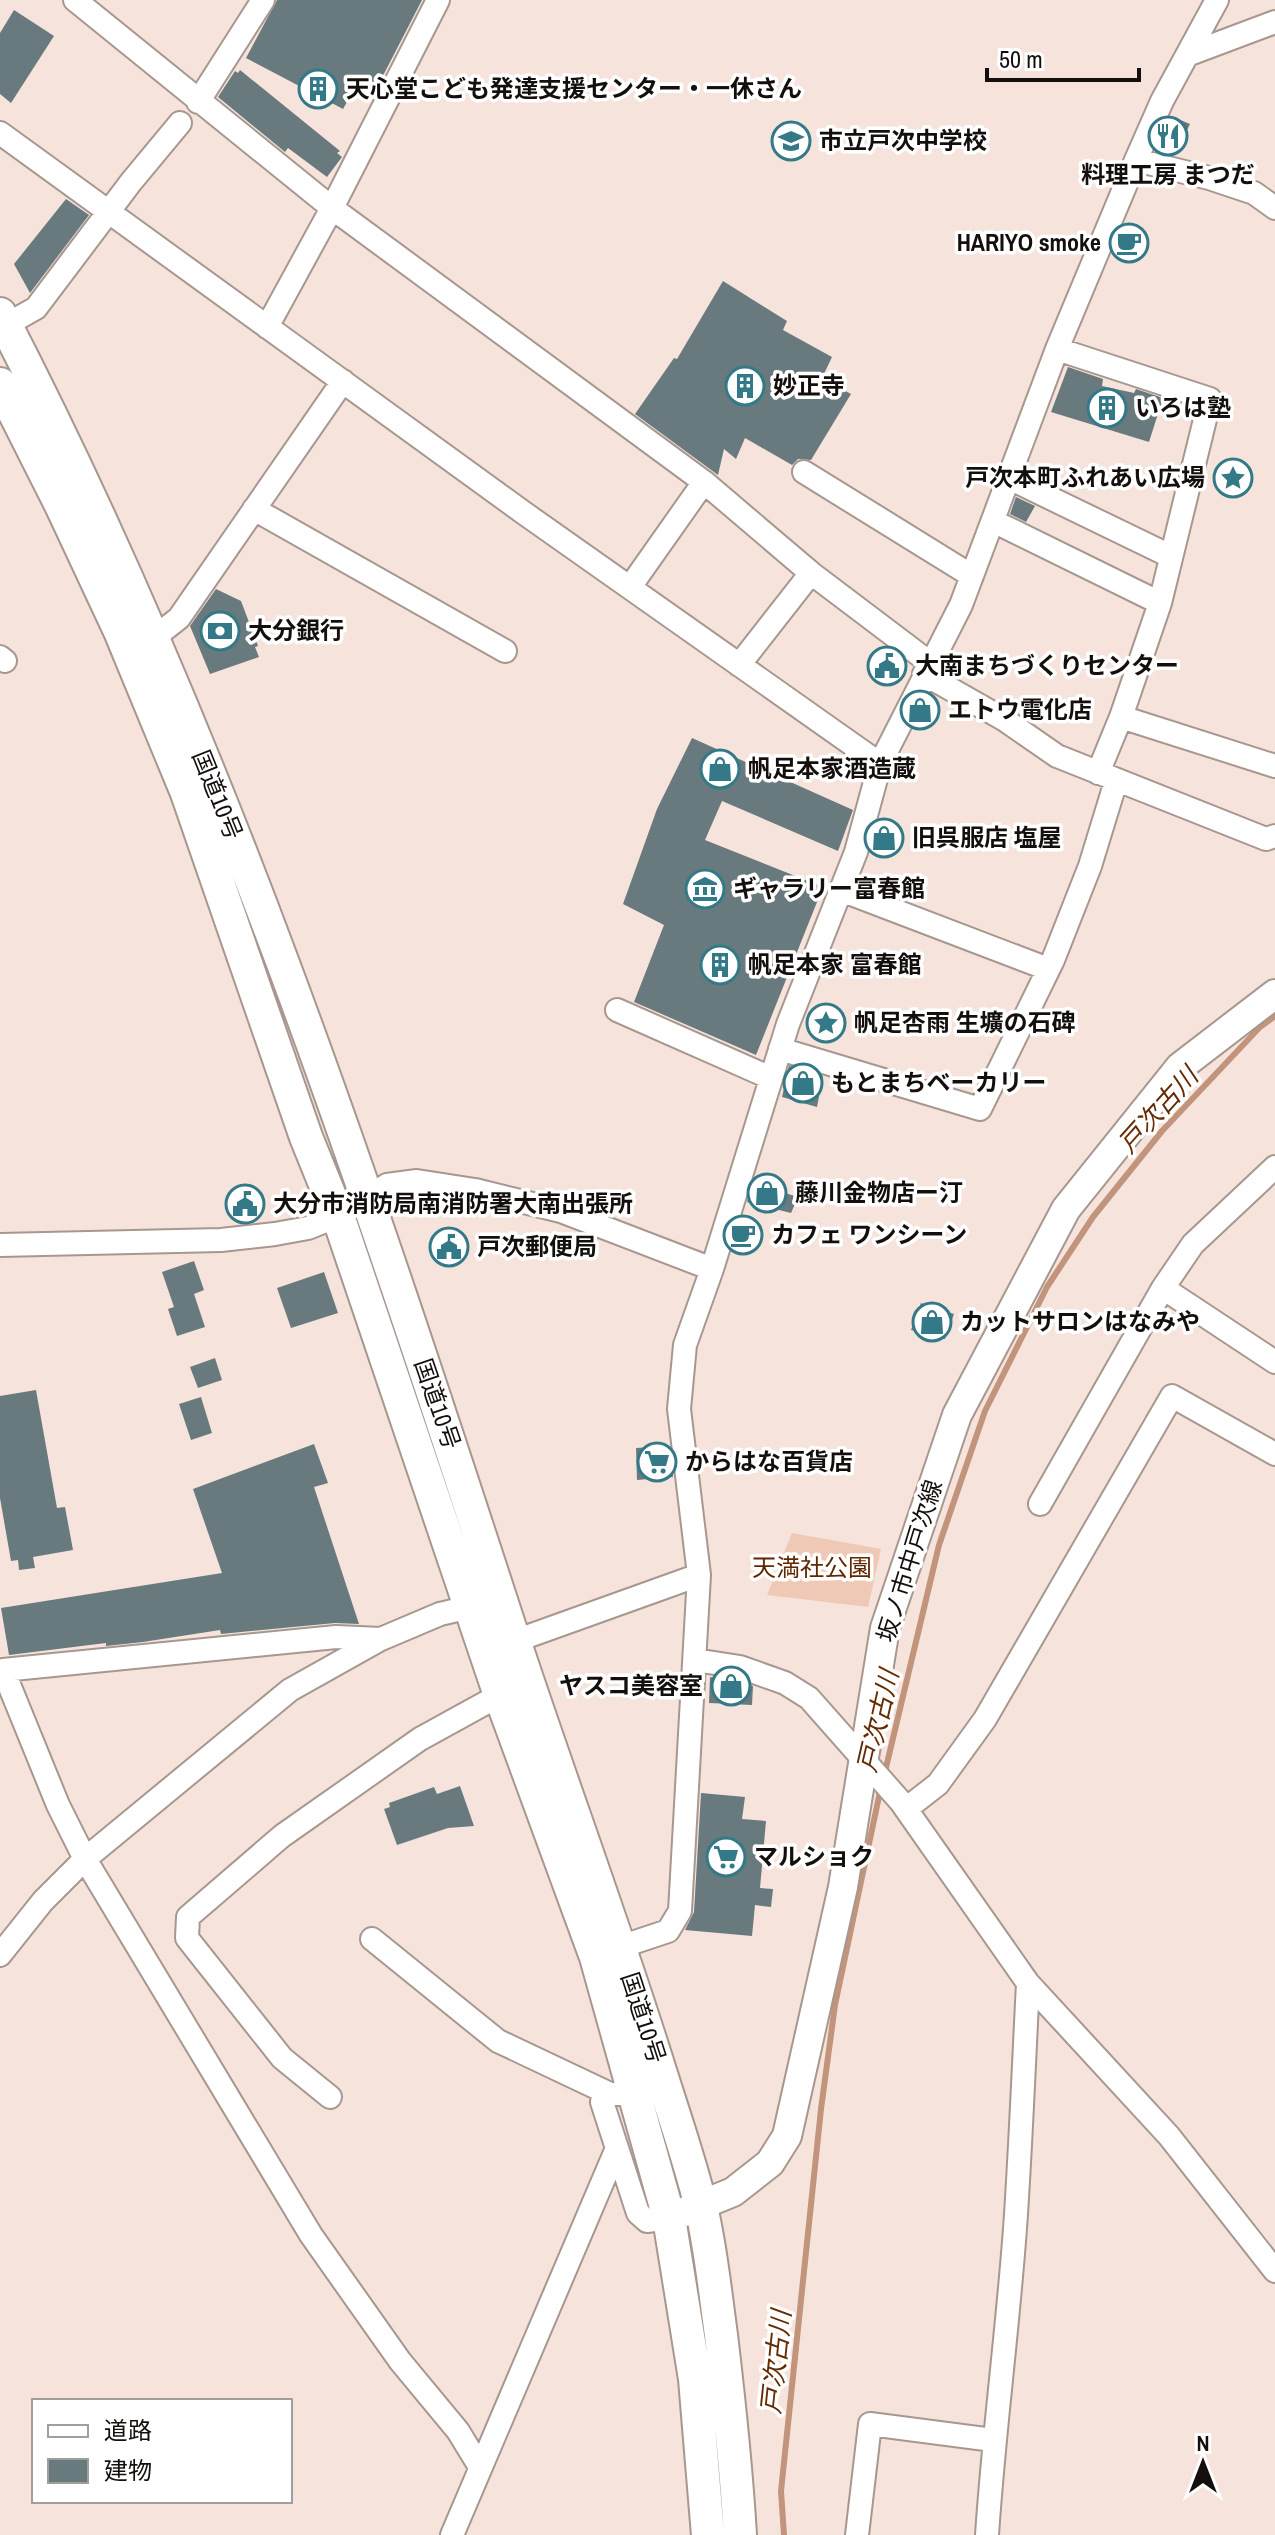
<svg xmlns="http://www.w3.org/2000/svg" width="1275" height="2535" font-family="'Archivo Narrow','Noto Sans JP',sans-serif">
  <style>
    .green { fill: #efc9b5 }
    .lines { fill: none; stroke-linecap: round; stroke-linejoin: round }
    .stream { stroke: #c3947c; stroke-width: 6 }
    .building { fill: #687a7e }
    .minor-casing { stroke: #a7978f; stroke-width: 26 }
    .major-casing { stroke: #a7978f; stroke-width: 32 }
    .highway-casing { stroke: #a7978f; stroke-width: 36 }
    .minor { stroke: #fff; stroke-width: 22 }
    .major { stroke: #fff; stroke-width: 28 }
    .highway { stroke: #fff; stroke-width: 32 }
    .labels { text-anchor: middle; stroke-width: 7; stroke-linejoin: round; paint-order: stroke }
    .poi-label { font-size: 24px; font-weight: bold; fill: #140f0c; stroke: #fff; text-anchor: start }
    .street-label { font-size: 24px; fill: #140f0c; stroke: #fff }
    .park-label { font-size: 24px; fill: #602700; stroke: #fff }
    .water-label { font-size: 26px; font-style: italic; fill: #652b02; stroke: #fff }
  </style>
  <rect width="100%" height="100%" fill="#f6e4dc"/>
  <path class="green" d="M792 1533 881 1549 868 1607 767 1595Z"/>
  <g class="lines">
    <path class="stream" d="M884 1776 939 1545 985 1411 1047 1287 1093 1217 1162 1131 1260 1027 1275 1016
      M784 2535 781 2491 821 2109 835 2005 881 1787"/>
  </g>
  <path class="building" d="M277 0H422L372 97 355 88 343 109 246 58Z
    M14 10 54 36 11 103 0 94V33Z
    M240 70 340 151 337 153 342 157 327 177 288 148 285 152 218 97 235 71 238 73Z
    M1171 116 1190 124 1175 155 1156 150Z
    M66 199 89 215 30 293 14 264Z
    M723 281 787 321 783 330 832 357 822 378 851 394 811 460 798 459 792 465 745 438 736 459 724 449 718 475 635 414 674 358 677 359Z
    M1068 367 1103 379 1102 386 1134 393 1136 389 1163 398 1149 442 1051 412Z
    M1016 497 1035 506 1026 522 1010 514Z
    M216 589 241 601 258 646 255 647 259 657 210 674 190 626Z
    M692 738 853 810 838 851 722 801 705 840 823 887 756 1055 634 1002 664 925 623 904 657 809Z
    M789 1066 823 1076 817 1107 782 1097Z
    M756 1176 773 1182 772 1189 798 1197 791 1213 747 1202Z
    M194 1261 204 1290 194 1294 205 1327 177 1336 168 1309 174 1307 162 1272Z
    M324 1272 338 1313 291 1328 277 1288Z
    M921 1303 954 1314 945 1339 911 1330Z
    M215 1358 222 1380 198 1388 190 1367Z
    M36 1390 57 1508 65 1507 73 1550 33 1557 35 1568 19 1570 18 1560 11 1561 0 1498V1396Z
    M201 1397 212 1433 191 1440 179 1404Z
    M314 1444 328 1483 314 1487 359 1624 335 1623 221 1634 220 1630 143 1642 106 1646V1643L9 1655 1 1608 222 1573 193 1489Z
    M669 1446 673 1477 637 1480 636 1448Z
    M710 1677 753 1686 752 1705 709 1703Z
    M460 1786 474 1826 448 1828 397 1845 384 1809 390 1807 389 1803 434 1787 437 1794Z
    M701 1793 745 1797 742 1819 766 1821 760 1888 773 1889 771 1907 755 1905 752 1936 685 1930 694 1912Z"/>
  <g class="lines">
    <defs>
      <path id="minor" d="M75 0 332 208 704 482 811 573 930 663
        M1187 55 1275 22
        M198 102 263 0
        M0 133 524 513 880 764
        M1136 160 1209 178 1254 193 1275 208
        M6 325 36 308 131 182 180 123
        M267 327 332 208 438 0
        M1057 349 1210 399 1160 603 1121 717 1098 773
        M804 472 972 576
        M1009 478 1170 556
        M254 509 505 651
        M993 521 1160 603
        M630 587 704 482
        M140 643 155 637 179 618 343 381
        M0 657 5 661
        M739 665 811 573
        M924 674 1005 720 1057 756 1266 839 1275 836
        M1121 717 1275 766
        M841 890 1048 969
        M617 1010 771 1078
        M780 1049 980 1109 1053 960 1090 866 1116 781
        M0 1245 221 1240 275 1234 308 1228 338 1216 387 1185 417 1181 475 1190 561 1211 712 1269
        M1163 1288 1275 1362
        M1040 1504 1163 1288 1193 1244 1275 1167
        M381 1639 336 1637 3 1670 58 1805 85 1859 311 2235 400 2361 458 2431 480 2467
        M515 1641 699 1575
        M695 1660 740 1667 785 1683 809 1698 901 1802 1028 1983 1169 2136 1275 2271
        M906 1809 938 1784 985 1719 1172 1396 1275 1454
        M372 1939 498 2041 610 2094
        M608 1951 668 1931 680 1911 699 1575 679 1409 685 1345 712 1269 788 1024 856 852 880 764 961 605 1057 349 1136 160 1162 101 1217 0
        M0 1955 43 1901 85 1859 290 1690 381 1639 440 1614 470 1607
        M622 2094H610L602 2102 638 2213 647 2221 669 2218
        M330 2097 282 2058 187 1938 188 1917 282 1836 420 1739 500 1695
        M452 2535 617 2148
        M857 2535 870 2424 993 2440
        M987 2535C994 2428 1009 2321 1016 2214 1021 2137 1024 2060 1028 1983"/>
      <path id="major" d="M669 2218 733 2192 770 2163 787 2136 843 1887 885 1628 957 1415 1066 1209 1180 1067 1275 994"/>
      <path id="highway" d="M0 314C218 734 366 1186 512 1634 560 1780 614 1924 660 2071 674 2116 690 2161 701 2207 711 2249 715 2292 721 2335 729 2402 736 2468 740 2535
        M0 384 62 507 120 631 187 793 306 1137 338 1216 500 1695 596 1957 669 2218 695 2379 708 2535"/>
    </defs>
    <use href="#minor" class="minor-casing"/>
    <use href="#major" class="major-casing"/>
    <use href="#highway" class="highway-casing"/>
    <use href="#minor" class="minor"/>
    <use href="#major" class="major"/>
    <use href="#highway" class="highway"/>
  </g>
  <defs>
    <symbol id="building-ring" viewBox="-11 -11 22 22"><circle r="9.5" fill="#fff" stroke="#347987" stroke-width="1.5"/><path d="M-4-6H4V6H1V3H-1V6H-4ZM-2.5-4.3h1.7v1.8h-1.7ZM.8-4.3h1.7v1.8H.8ZM-2.5-1h1.7V.8h-1.7ZM.8-1h1.7V.8H.8Z" fill="#347987"/></symbol>
    <symbol id="restaurant-ring" viewBox="-11 -11 22 22"><circle r="9.5" fill="#fff" stroke="#347987" stroke-width="1.5"/><path d="M-5-6h1v4h1v-4h1v4h1v-4h1v5L-1.5 .5V6h-2V.5L-5-1ZM5-6V6H3V1.5H1.5Q1.5-4 5-6Z" fill="#347987"/></symbol>
    <symbol id="school-ring" viewBox="-11 -11 22 22"><circle r="9.5" fill="#fff" stroke="#347987" stroke-width="1.5"/><path d="M0-5L7-2L0 1L-7-2ZM-4 1L0 2.5L4 1V4Q0 6-4 4Z" fill="#347987"/></symbol>
    <symbol id="cafe-ring" viewBox="-11 -11 22 22"><circle r="9.5" fill="#fff" stroke="#347987" stroke-width="1.5"/><path d="M-5.5-4.5H6V0H3Q3 3.5 0 3.5H-2.5Q-5.5 3.5-5.5 0ZM3-3.2v2h1.7v-2ZM-6 4.5H4V6H-6Z" fill="#347987"/></symbol>
    <symbol id="sight-ring" viewBox="-11 -11 22 22"><circle r="9.5" fill="#fff" stroke="#347987" stroke-width="1.5"/><path d="M0-6L1.8-2.2L6-1.7L2.9 1.2L3.7 5.4L0 3.3L-3.7 5.4L-2.9 1.2L-6-1.7L-1.8-2.2Z" fill="#347987"/></symbol>
    <symbol id="bank-ring" viewBox="-11 -11 22 22"><circle r="9.5" fill="#fff" stroke="#347987" stroke-width="1.5"/><path d="M-6-4H6V4H-6ZM0-2.3a2.3 2.3 0 1 0 0 4.6a2.3 2.3 0 1 0 0-4.6Z" fill="#347987"/></symbol>
    <symbol id="civic-ring" viewBox="-11 -11 22 22"><circle r="9.5" fill="#fff" stroke="#347987" stroke-width="1.5"/><path d="M-.6-6.5H3V-4.5H.6V-3L4-1V1h2V6H-6V1h2V-1L-.6-3ZM-1.2 2.5V6h2.4V2.5Z" fill="#347987"/></symbol>
    <symbol id="shop-ring" viewBox="-11 -11 22 22"><circle r="9.5" fill="#fff" stroke="#347987" stroke-width="1.5"/><path d="M-5-2.5h2.3a2.7 3.5 0 0 1 5.4 0H5L5.5 6h-11ZM-1.5-2.5h3a1.5 2.3 0 0 0-3 0Z" fill="#347987"/></symbol>
    <symbol id="museum-ring" viewBox="-11 -11 22 22"><circle r="9.5" fill="#fff" stroke="#347987" stroke-width="1.5"/><path d="M0-6L6-3V-2H-6V-3ZM-5-1h2V3h-2ZM-1-1h2V3h-2ZM3-1h2V3H3ZM-6 4H6V6H-6Z" fill="#347987"/></symbol>
    <symbol id="supermarket-ring" viewBox="-11 -11 22 22"><circle r="9.5" fill="#fff" stroke="#347987" stroke-width="1.5"/><path d="M-6-5.5h2.5l.6 2H6L4.5 2H-2.5L-4.4-4H-6ZM-1.5 3.2a1.3 1.3 0 1 0 .1 0ZM3 3.2a1.3 1.3 0 1 0 .1 0Z" fill="#347987"/></symbol>
  </defs>
  <g fill-rule="evenodd">
    <use href="#building-ring" x="296" y="67" width="44" height="44"/>
    <use href="#restaurant-ring" x="1146" y="114" width="44" height="44"/>
    <use href="#school-ring" x="769" y="119" width="44" height="44"/>
    <use href="#cafe-ring" x="1107" y="221" width="44" height="44"/>
    <use href="#building-ring" x="723" y="364" width="44" height="44"/>
    <use href="#building-ring" x="1085" y="386" width="44" height="44"/>
    <use href="#sight-ring" x="1211" y="456" width="44" height="44"/>
    <use href="#bank-ring" x="198" y="609" width="44" height="44"/>
    <use href="#civic-ring" x="865" y="644" width="44" height="44"/>
    <use href="#shop-ring" x="898" y="688" width="44" height="44"/>
    <use href="#shop-ring" x="698" y="747" width="44" height="44"/>
    <use href="#shop-ring" x="862" y="816" width="44" height="44"/>
    <use href="#museum-ring" x="683" y="867" width="44" height="44"/>
    <use href="#building-ring" x="698" y="943" width="44" height="44"/>
    <use href="#sight-ring" x="804" y="1001" width="44" height="44"/>
    <use href="#shop-ring" x="781" y="1061" width="44" height="44"/>
    <use href="#shop-ring" x="745" y="1171" width="44" height="44"/>
    <use href="#civic-ring" x="223" y="1182" width="44" height="44"/>
    <use href="#cafe-ring" x="721" y="1213" width="44" height="44"/>
    <use href="#civic-ring" x="427" y="1225" width="44" height="44"/>
    <use href="#shop-ring" x="910" y="1300" width="44" height="44"/>
    <use href="#supermarket-ring" x="635" y="1440" width="44" height="44"/>
    <use href="#shop-ring" x="709" y="1664" width="44" height="44"/>
    <use href="#supermarket-ring" x="704" y="1835" width="44" height="44"/>
  </g>
  <g class="labels">
    <g class="poi-label">
      <text x="346" y="97">天心堂こども発達支援センター・一休さん</text>
      <text x="819" y="149">市立戸次中学校</text>
      <text x="1168" y="183" text-anchor="middle">料理工房 まつだ</text>
      <text x="1101" y="251" text-anchor="end">HARIYO smoke</text>
      <text x="773" y="394">妙正寺</text>
      <text x="1135" y="416">いろは塾</text>
      <text x="1205" y="486" text-anchor="end">戸次本町ふれあい広場</text>
      <text x="248" y="639">大分銀行</text>
      <text x="915" y="674">大南まちづくりセンター</text>
      <text x="948" y="718">エトウ電化店</text>
      <text x="748" y="777">帆足本家酒造蔵</text>
      <text x="912" y="846">旧呉服店 塩屋</text>
      <text x="733" y="897">ギャラリー富春館</text>
      <text x="748" y="973">帆足本家 富春館</text>
      <text x="854" y="1031">帆足杏雨 生壙の石碑</text>
      <text x="831" y="1091">もとまちベーカリー</text>
      <text x="795" y="1201">藤川金物店ー汀</text>
      <text x="273" y="1212">大分市消防局南消防署大南出張所</text>
      <text x="771" y="1243">カフェ ワンシーン</text>
      <text x="477" y="1255">戸次郵便局</text>
      <text x="960" y="1330">カットサロンはなみや</text>
      <text x="685" y="1470">からはな百貨店</text>
      <text x="703" y="1694" text-anchor="end">ヤスコ美容室</text>
      <text x="754" y="1865">マルショク</text>
    </g>
    <g class="street-label">
      <text transform="translate(217 795) rotate(68)" y="8">国道10号</text>
      <text transform="translate(437 1404) rotate(71)" y="8">国道10号</text>
      <text transform="translate(910 1561) rotate(-73)" y="8">坂ノ市中戸次線</text>
      <text transform="translate(643 2018) rotate(72)" y="8">国道10号</text>
    </g>
    <g class="park-label">
      <text x="812" y="1576">天満社公園</text>
    </g>
    <g class="water-label">
      <text transform="translate(1158 1110) rotate(-48)" y="9">戸次古川</text>
      <text transform="translate(878 1721) rotate(-77)" y="9">戸次古川</text>
      <text transform="translate(776 2362) rotate(-84)" y="9">戸次古川</text>
    </g>
  </g>
  <rect x="32" y="2399" width="260" height="104" fill="#ffffff" stroke="#a19f9e" stroke-width="2"/>
  <rect x="48" y="2425" width="40" height="12" fill="#ffffff" stroke="#a19f9e" stroke-width="2"/>
  <text x="104" y="2439" font-size="24" fill="#140f0c">道路</text>
  <rect x="48" y="2459" width="40" height="24" fill="#687a7e" stroke="#a19f9e" stroke-width="2"/>
  <text x="104" y="2479" font-size="24" fill="#140f0c">建物</text>
  <g transform="translate(1203 2463)" stroke="#ffffff" stroke-width="6" paint-order="stroke">
  <path d="M0-6L14 30L0 20L-14 30Z" fill="#140f0c"/>
  <text y="-12" font-size="22" font-weight="bold" text-anchor="middle" fill="#140f0c">N</text>
  </g>
  <path d="M987 68v12h152v-12" fill="none" stroke="#140f0c" stroke-width="4"/>
  <text x="999" y="68" font-size="24" fill="#140f0c" stroke="#ffffff" stroke-width="6" paint-order="stroke">50 m</text>
</svg>
